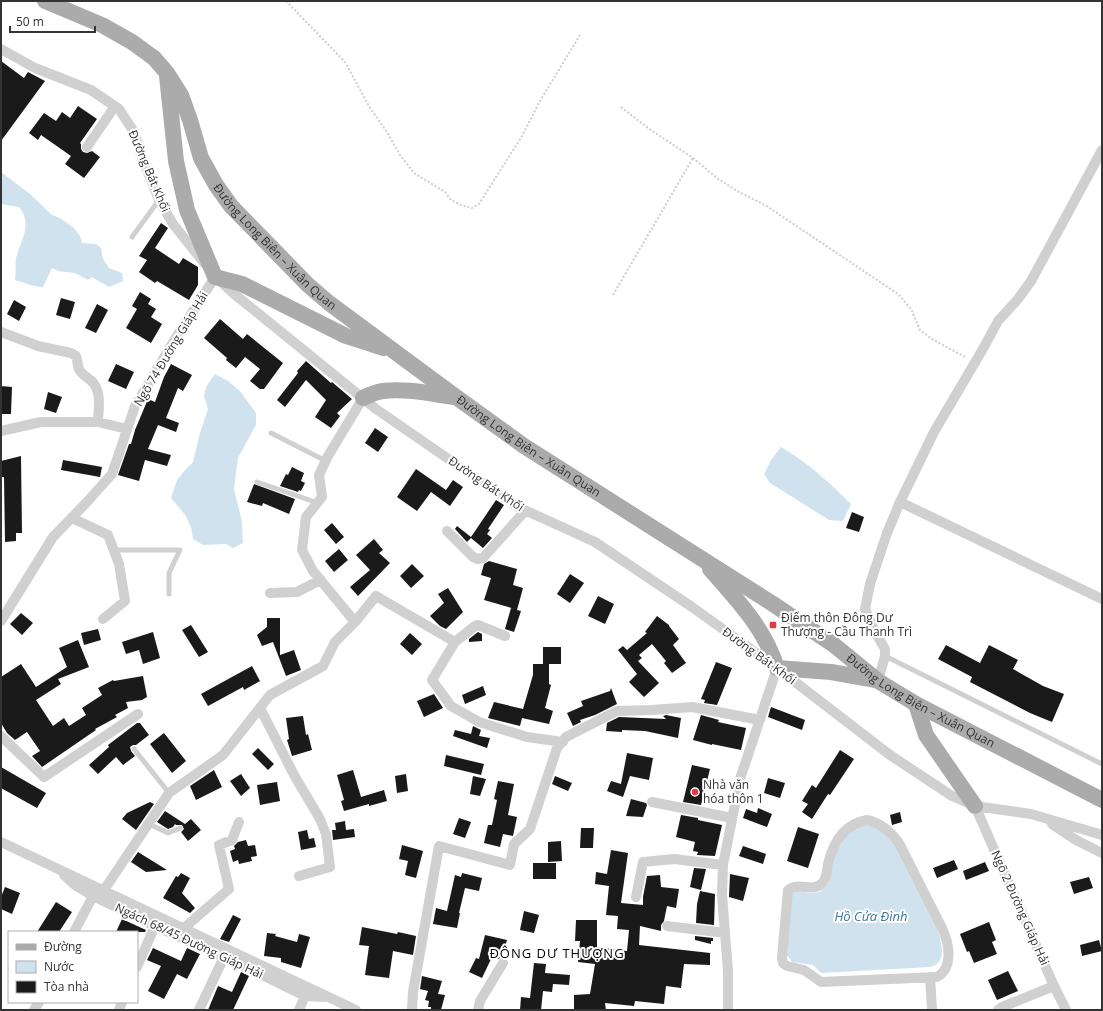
<svg xmlns="http://www.w3.org/2000/svg" width="1103" height="1011" font-family="'Open Sans',sans-serif">
  <style>
    .water { fill: #cfe2ee }
    .building { fill: #1a1a1a }
    .lines { fill: none; stroke-linecap: round; stroke-linejoin: round }
    .path { stroke: #cdcdcd; stroke-width: 2; stroke-dasharray: 2 2; stroke-linecap: butt }
    .lane { stroke: #d0d0d0; stroke-width: 5 }
    .street { stroke: #d0d0d0; stroke-width: 10 }
    .primary { stroke: #ababab; stroke-width: 16 }
    .poi-dot { fill: #e63946; stroke: #fff; stroke-width: 1.5 }
    .labels { text-anchor: middle; stroke-width: 4; stroke-linejoin: round; paint-order: stroke }
    .street-label { font-size: 12px; fill: #333; stroke: #fff }
    .poi-label { font-size: 12px; fill: #333; stroke: #fff; text-anchor: start }
    .water-label { font-size: 13px; font-style: italic; fill: #3f7597; stroke: #fff }
    .neighbourhood-label { font-size: 13px; letter-spacing: 1px; fill: #000; stroke: #fff }
  </style>
  <rect width="100%" height="100%" fill="#fff"/>
  <path class="water" d="M1 172 30 194 52 215 60 218 74 228 80 236 82 243 96 244 101 248 103 259 109 268 122 273 123 281 109 287 92 277 88 280 75 273 58 271 52 268 43 287C34 287 25 283 15 280 16 273 15 264 16 258 21 240 33 224 19 207L1 204Z
    M215 374 228 381 240 391 256 413V425L238 458 234 489 242 522 243 543 233 548 226 544 203 545 193 539 191 527 186 516 171 498 177 480 186 469 193 462 200 433 208 409 204 396 206 387Z
    M781 447C807 462 830 483 851 504L843 521 829 520 770 483 764 474 771 460Z
    M867 824C881 829 889 836 897 848 904 862 911 875 918 889 925 903 960 961 930 967L821 973 813 965 792 962 787 955 791 897 793 893 796 891 811 893 820 892 825 887 829 882 836 852 849 831Z"/>
  <path class="building" d="M1 61 24 78 28 72 45 81 1 141Z
    M78 106 97 119 80 143 81 144V149L83 152 87 153 92 151 100 157 84 178 65 164 71 156 41 135 38 140 29 133 44 113 56 121 62 112 70 118Z
    M161 223 168 228 155 248 179 264 183 258 198 267V285L189 300 157 281 155 283 139 272 147 260 139 256Z
    M140 292 151 299 148 304 156 309 151 317 162 324 151 343 126 328 137 309 132 306Z
    M61 298 75 302 70 319 56 315Z
    M14 300 26 307 19 321 7 314Z
    M97 304 108 310 96 333 85 328Z
    M220 319 243 339 247 334 283 363 264 389H260L250 381 260 369 245 357 236 368 226 360 227 358 204 338Z
    M306 361 331 383 332 382 352 399 337 413 340 416 331 428 315 417 326 400 306 380 285 407 277 400 298 373 297 371Z
    M116 364 134 372 126 389 108 381Z
    M171 364 192 375 183 391 178 388 166 418 179 423 176 432 158 425 148 449 171 455 167 466 145 460 139 481 118 475 129 444H131L135 430 148 399 155 402 164 377Z
    M1 386 12 387 11 414H1Z
    M48 392 62 397 56 413 44 409Z
    M375 428 388 437 378 452 365 443Z
    M21 456 22 533H16V541L5 542 4 477H1V461Z
    M63 460 102 467 100 477 61 470Z
    M292 467 304 473 301 481 305 483 301 491 299 490 298 492 280 486 286 474 288 475Z
    M416 469 446 490 453 480 463 487 450 506 431 492 417 511 397 497Z
    M254 484 295 499 289 514 263 503 262 506 247 502Z
    M496 500 504 505 488 529 490 530 487 534 492 538 483 548 471 538 467 542 455 529 457 526 471 537Z
    M852 512 864 517 859 532 846 528Z
    M332 523 344 537 336 544 324 530Z
    M374 539 383 550 379 553 390 563 358 596 350 587 370 570 356 555Z
    M339 549 348 560 334 572 325 561Z
    M489 561 517 569 513 585 523 588 517 610 521 611 514 632 505 629 511 608 515 609 484 600 491 578 481 575 484 564Z
    M412 564 424 576 411 588 400 576Z
    M570 574 584 583 570 603 557 594Z
    M448 588 463 612 446 629 440 626 430 616 444 603 438 594Z
    M598 596 614 604 605 624 588 616Z
    M21 613 33 623 22 635 10 624Z
    M657 616 669 625V626L679 639 673 645 686 663 672 673 664 663 666 661 652 644 639 655 642 658 638 661 659 683 644 697 629 682 637 674 618 650 623 646 627 650 647 633 645 632Z
    M267 618H280V655L294 650 301 670 286 676 273 642 262 646 257 635 267 627Z
    M191 625 208 652 199 657 182 630Z
    M98 629 101 640 84 645 81 633Z
    M153 632 160 658 143 664 139 650 126 654 122 642Z
    M478 632 482 634V641L469 642V639Z
    M410 633 422 644 412 655 400 644Z
    M78 640 89 667 58 679 61 684 36 700 53 726 64 718 69 726 86 715 82 708 102 695 98 688 113 680 114 681 143 676 147 697 142 700 126 702 128 708 115 715 117 717 95 729 96 730 42 767 32 756 40 751 27 732 15 740 7 733 1 723V677L21 664 36 687 67 667 59 648Z
    M946 645 980 663 989 645 1018 660 1013 669 1043 686 1064 694 1052 722 1030 713 970 682 972 677 938 659Z
    M543 647H561V664H549V684L551 685 545 708 553 711 549 724 522 718 520 726 488 718 494 702 523 709 533 675V664H543Z
    M716 662 732 668 717 705 704 703 705 700 701 699Z
    M252 666 260 681 244 690 243 687 208 706 201 694Z
    M483 686 486 695 465 704 462 695Z
    M611 688 617 704 595 715 580 720 581 722 573 726 567 713 583 706 581 701 610 691Z
    M434 694 443 708 424 717 417 701Z
    M771 707 805 720 802 730 768 717Z
    M666 715 681 718 678 738 645 731 622 730V732L606 731 607 723 619 717 666 719 663 716Z
    M701 715 712 718 719 720 718 722 746 728 741 750 712 744V745L693 740Z
    M303 716 306 735 308 734 312 750 292 756 287 740 289 739 286 718Z
    M137 723H140L149 735 136 745H133L130 747 131 751 135 756 123 765 116 757 98 774 89 765 109 747 108 745Z
    M473 726 481 730 479 736 490 738 487 748 453 736 455 730 471 734Z
    M164 733 186 761 172 773 150 744Z
    M258 748 274 764 268 770 252 754Z
    M840 750 854 759 830 795 828 794 812 819 802 812 808 804 802 801 812 785 816 788Z
    M627 753 653 758 649 780 630 776 623 797 607 791 611 781 621 784Z
    M446 755 484 764 481 775 444 766Z
    M692 765 710 769 701 805 683 802Z
    M1 767 46 793 37 808 1 788Z
    M214 770 222 787 196 800 190 786Z
    M353 770 361 797 384 790 387 801 369 806V804L344 811 341 801 344 800 337 775Z
    M241 774 250 788 241 796 230 781Z
    M406 774 408 791 397 793 395 776Z
    M473 776 486 779 480 796 470 794Z
    M555 776 572 783 568 791 552 784Z
    M768 778 785 783 780 798 764 793Z
    M498 781 514 784 508 815 517 817 513 836 503 834 500 847 484 843 488 825H492L497 800 494 799Z
    M277 782 280 801 260 805 257 785Z
    M631 799 646 803 647 805 643 817 626 816Z
    M150 802 154 804 136 830 122 819 127 813Z
    M758 808 772 814 767 827 743 818 746 809 757 813Z
    M165 811 185 824 191 819 201 830 188 841 181 832 184 829 182 825H176L175 824 173 827 168 829 157 822Z
    M900 812 902 822 892 825 890 815Z
    M681 815 698 818V820L722 825 715 856 697 855 698 852 693 851 695 842 676 837Z
    M459 818 471 822 465 838 453 834Z
    M345 821 346 830 354 829 355 837 333 840 332 830H336L335 823Z
    M798 827 819 834 808 868 787 861Z
    M581 828H594L593 848H580Z
    M307 830 309 839 314 838 316 847 301 850 298 832Z
    M246 840 248 846 255 845 257 856 251 857 252 861 239 864 238 860 233 862 230 851 235 849 234 846 238 842Z
    M561 841 562 861 548 862V842Z
    M402 845 423 851 416 878 405 875 408 861 399 859Z
    M743 846 766 854 763 864 739 856Z
    M611 850 628 853 621 903 643 905V897L647 876 660 875 661 887 679 889 676 908 667 906 664 921 661 925V931L640 926 639 945 710 953V965L684 964 681 988 666 986 664 1004 635 1001 634 1006 605 1003 606 1010H574V995L590 994 595 964 578 962 580 941H575L576 920H597V947L627 951 629 930 617 929 618 916 606 915 609 886 595 884 596 872 607 874Z
    M138 852 167 870 146 872 131 862Z
    M954 860 958 869 937 878 933 868Z
    M985 862 989 871 966 880 963 871Z
    M533 863H556V879H533Z
    M694 868 706 869 701 890 690 887Z
    M181 873 190 878 182 893 195 908 190 913 163 898 176 876 178 877Z
    M462 873 482 878 479 891 465 888 459 913H460L457 928 433 924 436 908 447 911 455 875 461 877Z
    M730 874 749 878 743 901 729 897Z
    M1089 877 1093 888 1074 894 1070 882Z
    M5 887 20 893 12 914 1 909V897Z
    M700 891 715 894 714 925 696 923 697 904Z
    M56 902 72 912 59 932H37Z
    M524 911 539 915 534 933 520 930Z
    M233 915 241 919 229 942 220 939Z
    M122 919 146 930 145 932H116Z
    M989 922 996 940 992 942 997 954 974 963 969 951 967 952 960 934Z
    M362 927 397 934 398 932 416 936 413 955 393 951 389 978 365 975 369 946 359 945Z
    M267 933 276 934 275 936 297 942 299 934 310 937 301 968 281 962V958L264 956Z
    M485 935 507 940 502 957 498 959 492 957 482 978 469 972 476 958 479 959Z
    M695 936 713 938V941H711V944L695 940Z
    M1099 940 1102 951 1082 956 1080 945Z
    M153 948 181 961 187 948 200 954 187 979 177 974 164 999 148 991 161 966 147 960Z
    M534 963 546 964 545 973 570 975 569 985 553 984 552 992 543 991 541 1010H520L521 997 530 998Z
    M1008 971 1018 991 997 1000 988 980Z
    M241 972 249 976 233 1010H208L218 986 232 992Z
    M422 976 442 981 438 994 445 995 441 1010H431V1007H428L429 1001 425 1000 428 991 420 989Z"/>
  <g class="lines">
    <path class="path" d="M286 1 345 62 370 108 387 132 400 155 414 173 445 192 451 200 461 205 472 208 479 204 522 136 540 101 580 35
      M621 107 648 128 693 158 718 179 739 192 765 205 898 294 911 309 920 330 932 339 967 358
      M613 295 693 158"/>
    <path class="lane" d="M132 237 159 200
      M271 433 326 461
      M257 482 318 503
      M114 550H180L169 573V594
      M885 656 1102 764
      M134 749 169 793
      M149 824 168 833 180 828"/>
    <path class="street" d="M1 49 35 68 91 90 119 109 134 132 141 155 159 200 173 224 205 264
      M87 147 115 106
      M218 279 233 293 376 409 518 507 595 542 692 607 777 668 890 755 952 796 975 806 1031 814 1102 835
      M1 332 38 346 71 353 76 356C78 361 77 367 80 371 86 379 94 379 97 390 101 400 98 412 98 422
      M1 431 41 422H98L127 429
      M900 502 1102 599
      M72 518 108 535 119 564 125 601 103 619
      M447 531 473 557 478 559 483 558 525 511
      M270 593 297 592 320 580
      M1 621 53 537 86 503 112 474 135 406 175 339 215 277
      M355 622 376 596 455 642
      M505 636 478 625 475 626 455 642 432 680 451 706 479 722 527 737 563 742
      M878 681 885 656V649L874 630 865 609 870 584 887 533 900 502 934 432 984 347 998 321 1018 299 1031 281 1102 150
      M260 708 294 775 320 819 326 834 330 867 299 876
      M1 736 44 777 138 714
      M652 802 732 818
      M975 806 1054 986 1066 1010
      M867 820C881 823 891 832 899 843L942 928C949 943 954 967 937 977L821 982 804 970 787 966 783 963 782 958 788 890C799 881 814 894 823 882 827 877 827 870 828 864 833 843 844 824 867 820Z
      M1052 824 1076 840 1102 853
      M1 842 356 1010
      M64 875 75 885 93 896 155 926 254 971 305 996 325 997
      M104 890 169 793 223 755 270 695 323 666 335 642 355 622 313 571 302 550 306 517 322 497 319 475 328 456 363 398
      M636 897 643 862 674 859 723 865
      M667 926 725 933
      M184 928 229 889 219 845 232 840 239 822
      M74 932 93 896
      M137 967 155 926
      M930 977 932 1010
      M34 1010 39 1002
      M119 1010 122 1002
      M199 1010 224 957
      M299 1010 305 996
      M412 1010 413 992 439 846 510 865 514 844 530 829 557 748 566 737 617 711 652 710 692 707 760 720
      M478 1010 480 1001 503 963
      M728 1010V971L722 895 723 865 740 779 777 668
      M998 1010 1002 1007 1054 986"/>
    <g class="primary">
      <path id="s1" d="M45 1 102 25 132 42 154 58 167 73 181 95 190 120 201 158 216 185 231 206 308 285 329 303 456 397 524 446 773 604 834 645 878 681 916 704 1102 800"/>
      <path d="M167 76 176 161 187 210 215 277 242 284 346 336 383 348"/>
      <path d="M363 398C369 395 376 392 383 391 406 388 431 394 454 397"/>
      <path d="M710 569C737 600 764 627 777 668L831 672 876 680"/>
      <path d="M916 704 926 735 975 806"/>
    </g>
  </g>
  <g class="poi-dot">
    <rect x="769" y="621" width="8" height="8" rx="2"/>
    <circle cx="695" cy="792" r="4"/>
  </g>
  <g class="labels">
    <g class="street-label">
      <text transform="translate(149 171) rotate(67)" y="4">Đường Bát Khối</text>
      <text dy="4" stroke="none"><textPath href="#s1" startOffset="352">Đường Long Biên – Xuân Quan</textPath></text>
      <text transform="translate(171 349) rotate(-59)" y="4">Ngõ 74 Đường Giáp Hải</text>
      <text dy="4" stroke="none"><textPath href="#s1" startOffset="676">Đường Long Biên – Xuân Quan</textPath></text>
      <text transform="translate(486 484) rotate(34)" y="4">Đường Bát Khối</text>
      <text transform="translate(759 656) rotate(36)" y="4">Đường Bát Khối</text>
      <text dy="4" stroke="none"><textPath href="#s1" startOffset="1144">Đường Long Biên – Xuân Quan</textPath></text>
      <text transform="translate(1020 908) rotate(66)" y="4">Ngõ 2 Đường Giáp Hải</text>
      <text transform="translate(189 941) rotate(25)" y="4">Ngách 68/45 Đường Giáp Hải</text>
    </g>
    <g class="poi-label">
      <text x="781" y="622">Điếm thôn Đông Dư<tspan x="781" dy="14">Thượng - Cầu Thanh Trì</tspan></text>
      <text x="703" y="789">Nhà văn<tspan x="703" dy="14">hóa thôn 1</tspan></text>
    </g>
    <g class="water-label">
      <text x="871" y="921">Hồ Cửa Đình</text>
    </g>
    <g class="neighbourhood-label">
      <text x="557" y="958">ĐÔNG DƯ THƯỢNG</text>
    </g>
  </g>
  <rect width="1103" height="1011" fill="none" stroke="#333333" stroke-width="4"/>
  <rect x="8" y="931" width="130" height="72" fill="#ffffff" stroke="#adadad"/>
  <rect x="16" y="944" width="20" height="6" fill="#ababab" stroke="#adadad"/>
  <text x="44" y="951" font-size="12" fill="#333333">Đường</text>
  <rect x="16" y="961" width="20" height="12" fill="#cfe2ee" stroke="#adadad"/>
  <text x="44" y="971" font-size="12" fill="#333333">Nước</text>
  <rect x="16" y="981" width="20" height="12" fill="#1a1a1a" stroke="#adadad"/>
  <text x="44" y="991" font-size="12" fill="#333333">Tòa nhà</text>
  <path d="M10 26v6h85v-6" fill="none" stroke="#333333" stroke-width="2"/>
  <text x="16" y="26" font-size="12" fill="#333333" stroke="#ffffff" stroke-width="3" paint-order="stroke">50 m</text>
</svg>
